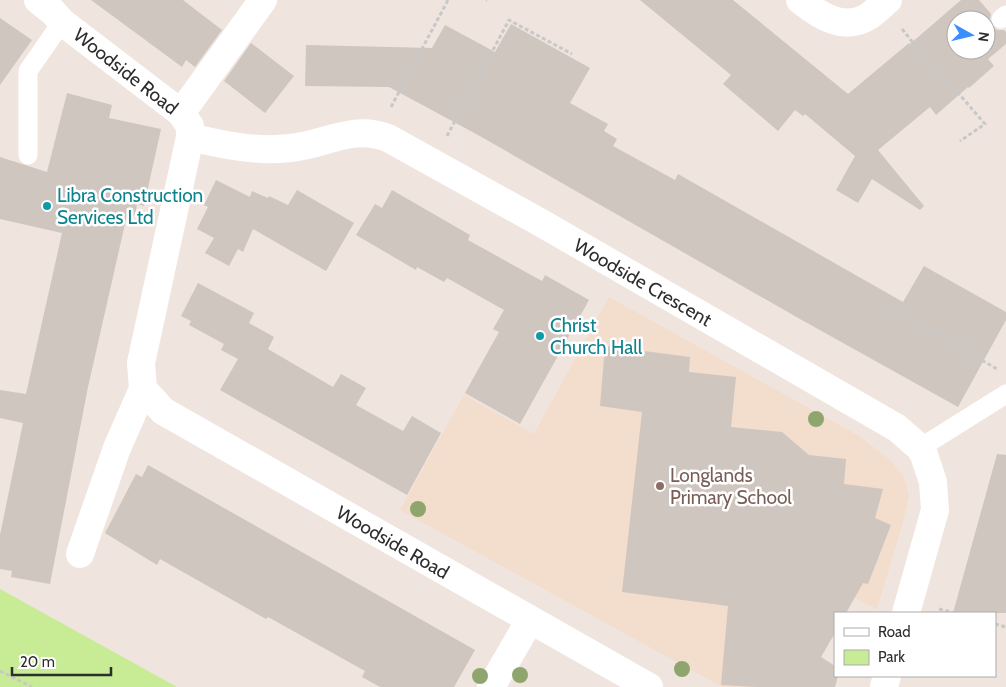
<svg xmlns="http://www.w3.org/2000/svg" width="1006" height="687" font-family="Cabin,sans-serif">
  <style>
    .education { fill: #f3ddcc }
    .green { fill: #c7ec95 }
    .building { fill: #cfc6bf; fill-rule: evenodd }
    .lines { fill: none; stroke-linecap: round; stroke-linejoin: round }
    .path { stroke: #c8c8c8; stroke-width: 3; stroke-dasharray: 4 2.5; stroke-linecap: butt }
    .lane { stroke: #fff; stroke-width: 19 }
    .street { stroke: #fff; stroke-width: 28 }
    .tree { fill: #8ea66e }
    .culture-dot { fill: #0f9aa8; stroke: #fff; stroke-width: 2 }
    .education-dot { fill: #8d6e63; stroke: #fff; stroke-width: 2 }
    .labels { text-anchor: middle; stroke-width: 5; stroke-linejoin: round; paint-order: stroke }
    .street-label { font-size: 19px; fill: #2d2d2d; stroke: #fff }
    .culture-label { font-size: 19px; fill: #0d838f; stroke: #fff; text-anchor: start }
    .education-label { font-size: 19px; fill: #785e54; stroke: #fff; text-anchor: start }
  </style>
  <rect width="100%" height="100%" fill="#f0e4de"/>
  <path class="education" d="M609 297 859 436 890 460 904 477 909 496 903 522 877 609 854 598 846 613H835L817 663 805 687H722L400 510 464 395 534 434Z"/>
  <path class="green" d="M0 589 177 687H0Z"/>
  <path class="building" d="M91 0H183L222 30 195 67 186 60 182 67Z
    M640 0H733L848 94 909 43 910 44 961 0H979L991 14 990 20 993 26 997 30H1004L1006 32V44L988 59 994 66 969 88 968 87 936 115 930 107 878 150 924 206 920 210 872 179 858 203 836 190 855 156 805 114 803 116 795 110 778 131 723 84 731 75ZM956 20H986V50H956Z
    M0 18 32 40 0 85Z
    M511 24 590 68 570 103 608 124 604 131 617 139 613 146 675 180 678 174 903 302 924 266 1006 312V320L958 407 800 319 478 135 389 87 305 86 306 45 432 48 445 25 495 52Z
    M251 43 294 76 265 113 224 81Z
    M67 93 112 105 109 118 161 129 144 206 137 204 135 216 127 215 88 387 50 584 11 577 12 571 0 569V535L23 423 0 418V390L26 394 62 233 0 219V157L47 172Z
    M216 180 250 197 252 191 268 198 269 196 288 205 297 190 354 223 326 271 253 229 243 252 238 249 229 266 205 253 214 238 197 229 208 207 204 205Z
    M392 190 470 235 468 240 542 281 545 275 589 300 520 424 465 393 499 332 493 329 504 310 447 278 444 282 417 267 416 270 356 235 375 204 382 208Z
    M198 283 254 313 249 323 274 337 268 349 333 387 341 374 366 388 356 405 403 431 412 416 441 433 407 495 220 390 238 359 221 350 224 344 189 325 191 321 181 316Z
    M605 346 690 357 689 372 736 377 731 427 782 432 809 455 846 459 844 484 883 489 875 518 891 525 868 584 863 583 846 613H835V633L821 657 835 666V676H838L835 687H756L721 685 728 606 622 592 642 412 600 406Z
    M997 454 1006 455V613H953Z
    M148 465 475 650 454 687H380L362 677 365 671 268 617 266 619 160 559 157 565 105 533 136 474 142 477Z"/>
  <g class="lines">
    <path class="path" d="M486 0H487
      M902 29 952 91 959 94 985 124 960 141
      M391 107 448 0
      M447 136 509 20 572 54
      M892 308 997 369
      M939 609 955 613
      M995 624 1006 627
      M0 671 32 687"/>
    <path class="lane" d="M1001 19 1006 15
      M28 155V71L62 22
      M920 448 1006 394"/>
    <path class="street" d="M38 0 53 12 62 22 181 113 190 126V137L141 363 143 389 163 411 649 687
      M800 0C820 16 844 32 869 16 876 11 882 5 888 0
      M181 113 263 0
      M190 137C223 145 256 152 290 148 325 145 352 124 388 138L543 224 897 428 920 448 924 455 933 482 935 510 906 613
      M80 554 117 448 143 389
      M491 687 530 620
      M884 687 887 676"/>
  </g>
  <g class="tree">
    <circle cx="816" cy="419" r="8"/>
    <circle cx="418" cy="509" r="8"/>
    <circle cx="682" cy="669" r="8"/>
    <circle cx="520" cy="675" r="8"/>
    <circle cx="480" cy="676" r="8"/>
  </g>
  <g class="culture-dot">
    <circle cx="47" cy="206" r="5"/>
    <circle cx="540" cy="336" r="5"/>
  </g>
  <circle class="education-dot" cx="660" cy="486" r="5"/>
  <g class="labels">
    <g class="street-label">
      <text transform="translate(126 71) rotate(38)" y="7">Woodside Road</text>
      <text transform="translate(643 282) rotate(30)" y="7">Woodside Crescent</text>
      <text transform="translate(393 542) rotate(30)" y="7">Woodside Road</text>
    </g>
    <g class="culture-label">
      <text x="57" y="202">Libra Construction<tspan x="57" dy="22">Services Ltd</tspan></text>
      <text x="550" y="332">Christ<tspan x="550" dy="22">Church Hall</tspan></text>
    </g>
    <g class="education-label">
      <text x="670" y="482">Longlands<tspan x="670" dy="22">Primary School</tspan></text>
    </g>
  </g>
  <rect x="834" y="612" width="162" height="65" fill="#ffffff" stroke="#ababab"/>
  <rect x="844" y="628" width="25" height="8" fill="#ffffff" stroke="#ababab"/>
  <text x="878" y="637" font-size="15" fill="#2d2d2d">Road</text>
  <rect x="844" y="650" width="25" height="15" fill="#c7ec95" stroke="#ababab"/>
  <text x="878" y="662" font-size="15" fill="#2d2d2d">Park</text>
  <g transform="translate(971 35) rotate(98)"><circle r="24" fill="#ffffff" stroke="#ababab"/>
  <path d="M0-4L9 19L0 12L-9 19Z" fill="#3c8eff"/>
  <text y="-8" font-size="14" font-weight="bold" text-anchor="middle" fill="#2d2d2d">N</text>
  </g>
  <path d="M12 667v8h99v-8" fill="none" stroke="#2d2d2d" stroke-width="2.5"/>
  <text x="20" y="667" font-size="15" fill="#2d2d2d" stroke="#ffffff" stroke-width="4" paint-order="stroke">20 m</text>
</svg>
